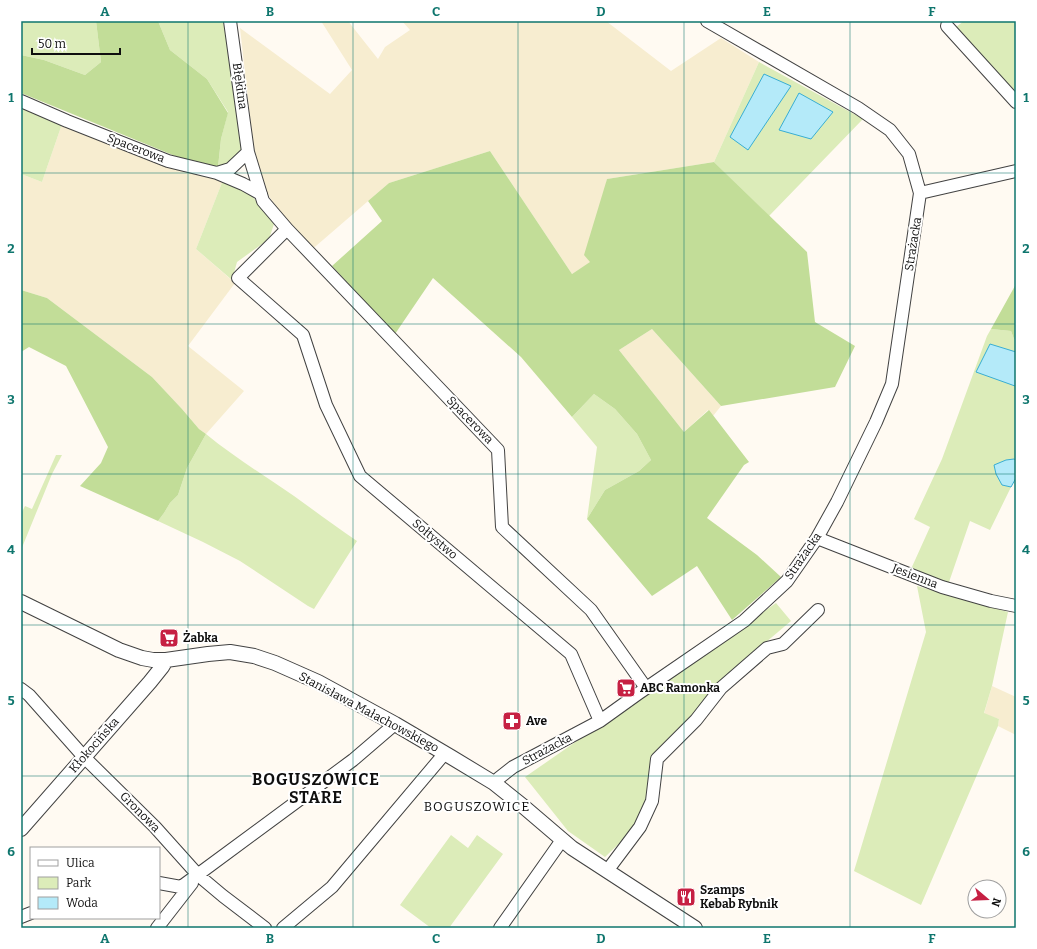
<svg xmlns="http://www.w3.org/2000/svg" width="1037" height="949" font-family="Bitter,serif">
  <style>
    .farmland { fill: #f7edd0 }
    .green { fill: #dcecb9 }
    .forest { fill: #c2dd98 }
    .water { fill: #b4eaf9; stroke: #38aed3 }
    .lines { fill: none; stroke-linecap: round; stroke-linejoin: round }
    .minor-casing { stroke: #424242; stroke-width: 14 }
    .tertiary-casing { stroke: #424242; stroke-width: 16 }
    .minor { stroke: #fff; stroke-width: 12 }
    .tertiary { stroke: #fff; stroke-width: 14 }
    .grid { fill: none; stroke: #0f766e; stroke-width: 1; stroke-opacity: 0.55 }
    .labels { text-anchor: middle; stroke-width: 4; stroke-linejoin: round; paint-order: stroke }
    .street-label { font-size: 12px; fill: #0f0f0f; stroke: #fff }
    .poi-label { font-size: 12px; font-weight: bold; fill: #0f0f0f; stroke: #fff; text-anchor: start }
    .neighbourhood-label { font-size: 13px; letter-spacing: 1px; fill: #0f0f0f; stroke: #fff }
    .district-label { font-size: 16px; font-weight: bold; letter-spacing: 1px; fill: #0f0f0f; stroke: #fff }
    .neatline { fill: none; stroke: #0f766e; stroke-width: 1.5 }
    .grid-label { font-size: 13px; text-anchor: middle; font-weight: bold; fill: #0f766e }
  </style>
  <rect width="100%" height="100%" fill="#fffaf2"/>
  <path class="farmland" d="M321 21H348L378 59 385 47 410 30 402 21H606L671 71 721 38 759 62 714 162 607 179 591 262 572 274 490 151 389 183 309 252 276 207 262 185 253 143 240 28 330 94 352 70Z
    M62 124 223 180 196 249 235 283 188 346 244 391 206 434 199 429 182 409 152 377 47 298 21 290V174L42 182Z
    M652 329 721 406 713 416 708 410 684 432 619 350Z
    M992 686 1016 697V735L998 726 999 719 984 714Z"/>
  <path class="green" d="M21 21H96L101 62 85 75 44 60 21 55Z
    M158 21H223L226 35 242 149 236 162 218 167 221 139 228 112 207 79 170 50Z
    M964 21H1016V94L956 27Z
    M759 62 863 119 769 216 714 162Z
    M21 107 62 124 42 182 21 174Z
    M223 180C229 183 235 185 241 188 254 196 266 210 274 224L269 239 237 262 232 280 196 249Z
    M991 329 1011 331 1014 339 1016 340V352L990 345 1015 386 1016 385V460L1014 459 1002 485 1011 487 990 530 970 521 948 585 911 569 930 527 914 519 942 459 987 336Z
    M594 394 615 409 637 434 651 460 639 471 605 490 587 519 597 447 572 417Z
    M206 434C234 457 265 476 294 496 315 511 336 527 357 541L314 609 308 606 240 561 203 542 158 521 164 513 170 503 178 495 187 468Z
    M56 455H62L52 474 21 550V514L25 506 32 509Z
    M917 586 1008 612 992 686 984 713 999 719 998 726 921 905 854 871 926 632Z
    M776 603 791 621 734 669 654 756 645 806 633 830 605 857 568 831 525 777Z
    M451 835 468 848 477 835 503 854 449 928H431L400 905Z"/>
  <path class="forest" d="M96 21H158L170 50 207 79 228 113 221 139 218 167 207 169 21 93V55L44 60 85 75 101 62Z
    M490 151 572 274 590 262 584 255 607 179 714 162 807 252 815 322 855 346 835 387 721 406 652 329 619 350 684 432 709 410 749 462 744 465 707 518 757 555 781 577 732 620 697 566 652 596 587 519 605 490 639 471 651 460 637 434 615 409 594 394 572 417 521 357 433 278 395 334 332 266 382 221 368 201 389 183Z
    M1016 284V340L1014 339 1011 331 991 329Z
    M21 290 47 298 152 377 182 409 199 429 206 434 187 468 178 495 170 503 164 513 158 521 80 486 101 463 108 447 66 366 29 347 21 352Z"/>
  <path class="water" d="M764 74 791 86 748 150 730 137Z
    M799 93 833 112 811 139 779 130Z
    M990 344 1016 352V385L1015 386 976 372Z
    M1014 459 1016 460V478L1011 487 1002 485 996 474 994 465 1006 460Z"/>
  <g class="lines">
    <defs>
      <path id="minor" d="M230 21 248 152 263 201 287 229 238 278 303 335 326 405 360 476 571 654 600 721
        M947 26 1016 102
        M21 101 67 121 168 161 217 173 230 169 248 152
        M217 173 243 184 261 194
        M920 193 1016 171
        M287 229 498 450 502 527 591 610 646 688
        M817 538 942 587 991 601 1016 606
        M21 689 29 695 84 757 155 827 198 875 223 896 265 928
        M494 783 499 778 513 767 600 721 639 693 744 621 787 581 817 538 837 502 876 422 892 384 920 193 909 154 890 130 858 108 707 21
        M607 871 640 827 652 801 657 759 696 720 721 688 767 648 783 644 818 610
        M159 883 181 887 353 760 395 724
        M21 917 31 913
        M157 928 192 883
        M283 928 332 887 445 753
        M500 928 562 840"/>
      <path id="tertiary" d="M21 602 119 650 142 658 153 660H166L208 654 230 652 254 656 275 663 318 682 395 724 451 757 494 783 524 807 572 848 695 928
        M21 829 150 682 162 667 166 660"/>
    </defs>
    <use href="#minor" class="minor-casing"/>
    <use href="#tertiary" class="tertiary-casing"/>
    <use href="#minor" class="minor"/>
    <use href="#tertiary" class="tertiary"/>
  </g>
  <path class="grid" d="M188 21V928M353 21V928M518 21V928M684 21V928M850 21V928M21 173H1016M21 324H1016M21 474H1016M21 625H1016M21 776H1016"/>
  <defs>
    <symbol id="supermarket-square" viewBox="-11 -11 22 22"><rect x="-9" y="-9" width="18" height="18" rx="4" fill="#c62043" stroke="#fff"/><path d="M-6-5.5h2.5l.6 2H6L4.5 2H-2.5L-4.4-4H-6ZM-1.5 3.2a1.3 1.3 0 1 0 .1 0ZM3 3.2a1.3 1.3 0 1 0 .1 0Z" fill="#fff"/></symbol>
    <symbol id="pharmacy-square" viewBox="-11 -11 22 22"><rect x="-9" y="-9" width="18" height="18" rx="4" fill="#c62043" stroke="#fff"/><path d="M-2-6h4v4h4v4h-4v4h-4v-4h-4v-4h4Z" fill="#fff"/></symbol>
    <symbol id="restaurant-square" viewBox="-11 -11 22 22"><rect x="-9" y="-9" width="18" height="18" rx="4" fill="#c62043" stroke="#fff"/><path d="M-5-6h1v4h1v-4h1v4h1v-4h1v5L-1.5 .5V6h-2V.5L-5-1ZM5-6V6H3V1.5H1.5Q1.5-4 5-6Z" fill="#fff"/></symbol>
  </defs>
  <g fill-rule="evenodd">
    <use href="#supermarket-square" x="158" y="627" width="22" height="22"/>
    <use href="#supermarket-square" x="615" y="677" width="22" height="22"/>
    <use href="#pharmacy-square" x="501" y="710" width="22" height="22"/>
    <use href="#restaurant-square" x="675" y="886" width="22" height="22"/>
  </g>
  <g class="labels">
    <g class="street-label">
      <text transform="translate(240 86) rotate(82)" y="4">Błękitna</text>
      <text transform="translate(136 148) rotate(21)" y="4">Spacerowa</text>
      <text transform="translate(913 244) rotate(-81)" y="4">Strażacka</text>
      <text transform="translate(470 420) rotate(46)" y="4">Spacerowa</text>
      <text transform="translate(435 539) rotate(40)" y="4">Sołtystwo</text>
      <text transform="translate(803 556) rotate(-55)" y="4">Strażacka</text>
      <text transform="translate(915 576) rotate(21)" y="4">Jesienna</text>
      <text transform="translate(369 712) rotate(28)" y="4">Stanisława Małachowskiego</text>
      <text transform="translate(94 745) rotate(-49)" y="4">Kłokocińska</text>
      <text transform="translate(547 749) rotate(-28)" y="4">Strażacka</text>
      <text transform="translate(140 812) rotate(45)" y="4">Gronowa</text>
    </g>
    <g class="poi-label">
      <text x="183" y="642">Żabka</text>
      <text x="640" y="692">ABC Ramonka</text>
      <text x="526" y="725">Ave</text>
      <text x="700" y="894">Szamps<tspan x="700" dy="14">Kebab Rybnik</tspan></text>
    </g>
    <g class="neighbourhood-label">
      <text x="477" y="811">BOGUSZOWICE</text>
    </g>
    <g class="district-label">
      <text x="316" y="785">BOGUSZOWICE<tspan x="316" dy="18">STARE</tspan></text>
    </g>
  </g>
  <rect width="1037" height="949" fill="none" stroke="#ffffff" stroke-width="44"/>
  <rect x="30" y="847" width="130" height="72" fill="#ffffff" stroke="#9f9f9f"/>
  <rect x="38" y="860" width="20" height="6" fill="#ffffff" stroke="#9f9f9f"/>
  <text x="66" y="867" font-size="12" fill="#0f0f0f">Ulica</text>
  <rect x="38" y="877" width="20" height="12" fill="#dcecb9" stroke="#9f9f9f"/>
  <text x="66" y="887" font-size="12" fill="#0f0f0f">Park</text>
  <rect x="38" y="897" width="20" height="12" fill="#b4eaf9" stroke="#9f9f9f"/>
  <text x="66" y="907" font-size="12" fill="#0f0f0f">Woda</text>
  <g transform="translate(987 899) rotate(109)"><circle r="19" fill="#ffffff" stroke="#9f9f9f"/>
  <path d="M0-3L7 15L0 10L-7 15Z" fill="#c62043"/>
  <text y="-6" font-size="11" font-weight="bold" text-anchor="middle" fill="#0f0f0f">N</text>
  </g>
  <path d="M32 48v6h88v-6" fill="none" stroke="#0f0f0f" stroke-width="2"/>
  <text x="38" y="48" font-size="12" fill="#0f0f0f" stroke="#ffffff" stroke-width="3" paint-order="stroke">50 m</text>
  <rect x="22" y="22" width="993" height="905" class="neatline"/>
  <g class="grid-label">
    <text x="105" y="16">A</text>
    <text x="270" y="16">B</text>
    <text x="436" y="16">C</text>
    <text x="601" y="16">D</text>
    <text x="767" y="16">E</text>
    <text x="932" y="16">F</text>
    <text x="11" y="102">1</text>
    <text x="1026" y="102">1</text>
    <text x="11" y="253">2</text>
    <text x="1026" y="253">2</text>
    <text x="11" y="404">3</text>
    <text x="1026" y="404">3</text>
    <text x="11" y="554">4</text>
    <text x="1026" y="554">4</text>
    <text x="11" y="705">5</text>
    <text x="1026" y="705">5</text>
    <text x="11" y="856">6</text>
    <text x="1026" y="856">6</text>
    <text x="105" y="943">A</text>
    <text x="270" y="943">B</text>
    <text x="436" y="943">C</text>
    <text x="601" y="943">D</text>
    <text x="767" y="943">E</text>
    <text x="932" y="943">F</text>
  </g>
</svg>
